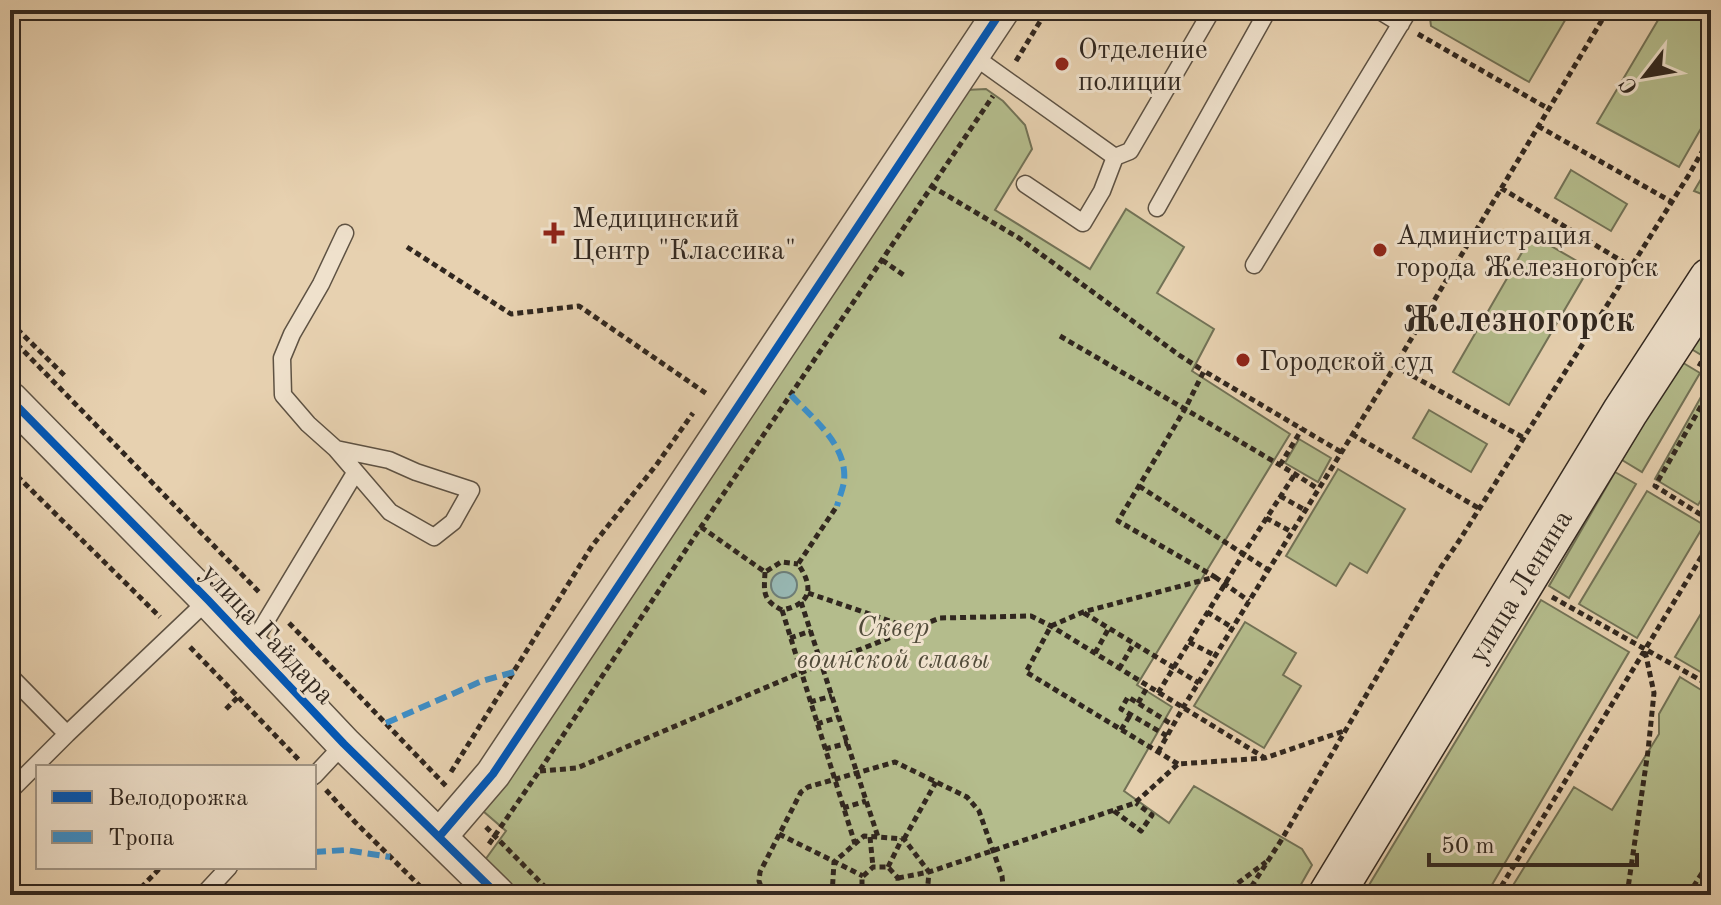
<svg xmlns="http://www.w3.org/2000/svg" width="1721" height="905" font-family="'Old Standard TT',serif">
  <style>
    .green { fill: #b4bc8c; stroke: #727256; stroke-width: 2 }
    .water { fill: #97b6b1; stroke: #6e7d77; stroke-width: 2 }
    .lines { fill: none; stroke-linecap: round; stroke-linejoin: round }
    .lane-casing { stroke: #5e5243; stroke-width: 19 }
    .street-casing { stroke: #5e5243; stroke-width: 37 }
    .secondary-casing { stroke: #31271f; stroke-width: 47 }
    .path { stroke: #31271f; stroke-width: 5; stroke-dasharray: 6 4; stroke-linecap: butt }
    .lane { stroke: #efe1cc; stroke-width: 16 }
    .street { stroke: #efe1cc; stroke-width: 34 }
    .secondary { stroke: #efe1cc; stroke-width: 44 }
    .quiet { stroke: #3c8fca; stroke-width: 6; stroke-dasharray: 12 6; stroke-linecap: butt }
    .cycleway-casing { stroke: #efe1cc; stroke-width: 13 }
    .cycleway { stroke: #0057b8; stroke-width: 8 }
    .poi-dot { fill: #8f2418; stroke: #efe1cc; stroke-width: 3 }
    .labels { text-anchor: middle; stroke-width: 6; stroke-linejoin: round; paint-order: stroke }
    .poi-label { font-size: 28px; fill: #31271f; stroke: #efe1cc; text-anchor: start }
    .street-label { font-size: 28px; fill: #31271f; stroke: #efe1cc }
    .park-label { font-size: 28px; font-style: italic; fill: #524c3a; stroke: #efe1cc }
    .district-label { font-size: 36px; font-weight: bold; fill: #31271f; stroke: #efe1cc }
  </style>
  <rect width="100%" height="100%" fill="#e7d1b0"/>
  <filter id="stains"><feTurbulence type="fractalNoise" baseFrequency=".0025" numOctaves="4"/><feColorMatrix values="0 0 0 0 .2 0 0 0 0 .09 0 0 0 0 .02 0 0 0 .5 -.17"/></filter>
  <radialGradient id="worn" r=".72"><stop offset=".6" stop-color="#630" stop-opacity="0"/><stop offset="1" stop-color="#630" stop-opacity=".3"/></radialGradient>
  <path class="green" d="M1429 10H1571L1529 82 1431 26Z
    M1664 10H1695L1711 18V111L1679 167 1597 123Z
    M986 89 1003 101 1025 125 1032 149 995 210 1090 269 1126 209 1184 247 1157 293 1214 329 1192 371 1290 434 1137 685 1172 707 1124 791 1169 823 1194 786 1302 849 1312 865 1295 895H509L485 860 506 831 483 811 966 90Z
    M1711 162V196L1704 195 1694 191Z
    M1571 170 1627 204 1611 231 1555 198Z
    M1532 235 1589 268 1509 405 1453 372Z
    M1711 309V353L1708 359 1688 347Z
    M1680 361 1700 373 1642 472 1622 460Z
    M1711 379V484L1698 505 1655 479Z
    M1429 410 1487 444 1471 472 1413 438Z
    M1299 439 1331 458 1318 482 1285 463Z
    M1338 469 1405 509 1367 573 1350 563 1336 586 1286 556Z
    M1615 472 1636 484 1569 598 1549 586Z
    M1647 491 1704 525 1637 638 1579 604Z
    M1711 597V678L1675 657Z
    M1541 600 1629 652 1486 895H1363Z
    M1245 622 1296 653 1283 675 1301 686 1264 748 1194 706Z
    M1680 677 1711 696V895H1507L1574 787 1612 810 1659 734V714Z"/>
  <path class="water" d="M771 585a13 13 0 1 1 26 0a13 13 0 1 1-26 0Z"/>
  <g class="lines">
    <defs>
      <path id="lane" d="M1378 10 1401 24
        M972 55 1115 157 1130 151 1212 10
        M1025 184 1083 223 1102 191 1115 157
        M1157 208 1268 10
        M1254 265 1409 10
        M336 449 389 460 416 472 471 490 453 522 434 537 390 512 336 449 308 424 283 395 282 358 292 334 321 284 345 233
        M251 646 355 473
        M10 676 67 734 208 600
        M314 776 344 744
        M10 791 67 734
        M203 895 229 867"/>
      <path id="street" d="M10 399 208 600 344 744 498 895
        M439 837 493 774 1002 10"/>
      <g id="secondary">
        <path id="s1" d="M1331 895 1625 412 1711 280"/>
      </g>
    </defs>
    <use href="#lane" class="lane-casing"/>
    <use href="#street" class="street-casing"/>
    <use href="#secondary" class="secondary-casing"/>
    <path class="path" d="M1418 34 1549 109
      M1016 61 1047 10
      M1538 126 1672 202
      M931 186 1019 238 1179 355 1204 371
      M1501 188 1630 266
      M407 247 511 314 579 306 707 394
      M882 260 905 276
      M10 322 66 377
      M1060 336 1185 409 1204 371 1341 452
      M10 337 260 593
      M1698 363 1711 370
      M1395 366 1524 438
      M1711 389 1655 486 1711 521
      M1352 434 1480 509
      M1280 465 1302 429
      M10 469 160 617
      M1139 486 1268 570
      M1280 496 1305 510
      M1266 518 1292 532
      M701 527 765 572 781 562 798 564
      M765 572C764 592 762 600 782 610 812 604 814 587 798 564L837 506
      M1215 577 1249 601
      M808 593 913 629
      M1552 597 1711 686
      M801 602 878 837
      M782 610 855 844
      M1207 612 1233 628
      M1084 613 1199 683
      M289 623 446 786
      M790 638 811 631
      M1189 642 1216 656
      M190 647 299 760
      M1095 653 1109 628
      M1119 669 1134 643
      M1158 693 1244 553 1295 474
      M810 702 832 696
      M1138 703 1148 686
      M226 709 238 697
      M817 724 839 717
      M1121 730 1131 714
      M1167 736 1121 709 1128 697 1173 725
      M825 749 848 743
      M1158 752 1184 706 1395 366 1608 10
      M1178 764 1026 672 1051 626 1083 612 1215 577 1118 521 1185 409 1295 474 1318 489
      M540 771 577 768 795 675 940 618 1031 616 1051 626 1265 758
      M451 772 592 546 657 464 693 413
      M326 790 355 822 429 895
      M843 808 866 801
      M1114 811 1141 831 1152 815 1136 803
      M486 827 553 895
      M779 834 863 876
      M870 837 873 867
      M904 839 936 782
      M489 844 540 770 701 527 993 96
      M888 867 902 839
      M898 878 929 872 1135 803 1178 764 1265 758 1344 731
      M134 895 161 867
      M764 895 759 881 760 872 801 792 808 787 895 762 967 797 979 811 1002 876 1004 895
      M807 895 832 887
      M832 895 834 862 864 836 904 839 929 872 927 895
      M852 895 862 892
      M864 895 862 892V877L873 867H888L898 878V893L895 895
      M1222 895 1266 862
      M1246 895 1282 839 1441 567 1459 541 1690 173 1711 136
      M1496 895 1711 541
      M1627 895 1648 751 1654 693 1645 651
      M1688 895 1711 859"/>
    <use href="#lane" class="lane"/>
    <use href="#street" class="street"/>
    <use href="#secondary" class="secondary"/>
    <path class="quiet" d="M791 395C812 418 848 445 844 481 843 489 839 498 837 506
      M386 723 482 681 514 672
      M314 852 346 850 390 857"/>
    <defs>
      <path id="cycleway" d="M10 399 208 600 344 744 498 895
        M439 837 493 774 1002 10"/>
    </defs>
    <use href="#cycleway" class="cycleway-casing"/>
    <use href="#cycleway" class="cycleway"/>
  </g>
  <g class="poi-dot">
    <circle cx="1062" cy="64" r="8"/>
    <path d="M550 221h8v8h8v8h-8v8h-8v-8h-8v-8h8z"/>
    <circle cx="1380" cy="250" r="8"/>
    <circle cx="1243" cy="360" r="8"/>
  </g>
  <g class="labels">
    <g class="poi-label">
      <text x="1078" y="58">Отделение<tspan x="1078" dy="32">полиции</tspan></text>
      <text x="572" y="227">Медицинский<tspan x="572" dy="32">Центр "Классика"</tspan></text>
      <text x="1396" y="244">Администрация<tspan x="1396" dy="32">города Железногорск</tspan></text>
      <text x="1259" y="370">Городской суд</text>
    </g>
    <g class="street-label">
      <text dy="10" stroke="none"><textPath href="#s1" startOffset="362">улица Ленина</textPath></text>
      <text transform="translate(269 633) rotate(47)" y="10">улица Гайдара</text>
    </g>
    <g class="park-label">
      <text x="893" y="636">Сквер<tspan x="893" dy="32">воинской славы</tspan></text>
    </g>
    <g class="district-label">
      <text x="1519" y="331">Железногорск</text>
    </g>
  </g>
  <rect width="1721" height="905" fill="none" stroke="#e7d1b0" stroke-width="40"/>
  <rect x="12" y="12" width="1697" height="881" fill="none" stroke="#31271f" stroke-width="4"/>
  <rect x="20" y="20" width="1681" height="865" fill="none" stroke="#31271f" stroke-width="2"/>
  <rect x="36" y="765" width="280" height="104" fill="#efe1cc" stroke="#a39787" stroke-width="2"/>
  <rect x="52" y="791" width="40" height="12" fill="#0057b8" stroke="#a39787" stroke-width="2"/>
  <text x="108" y="805" font-size="24" fill="#31271f">Велодорожка</text>
  <rect x="52" y="831" width="40" height="12" fill="#3c8fca" stroke="#a39787" stroke-width="2"/>
  <text x="108" y="845" font-size="24" fill="#31271f">Тропа</text>
  <g transform="translate(1645 76) rotate(239)" stroke="#efe1cc" stroke-width="6" paint-order="stroke">
  <path d="M0-6L14 30L0 20L-14 30Z" fill="#31271f"/>
  <text y="-12" font-size="22" font-weight="bold" text-anchor="middle" fill="#31271f">С</text>
  </g>
  <path d="M1429 853v12h208v-12" fill="none" stroke="#31271f" stroke-width="4"/>
  <text x="1441" y="853" font-size="24" fill="#31271f" stroke="#efe1cc" stroke-width="6" paint-order="stroke">50 m</text>
  <rect width="100%" height="100%" filter="url(#stains)"/>
  <rect width="100%" height="100%" fill="url(#worn)"/>
</svg>
